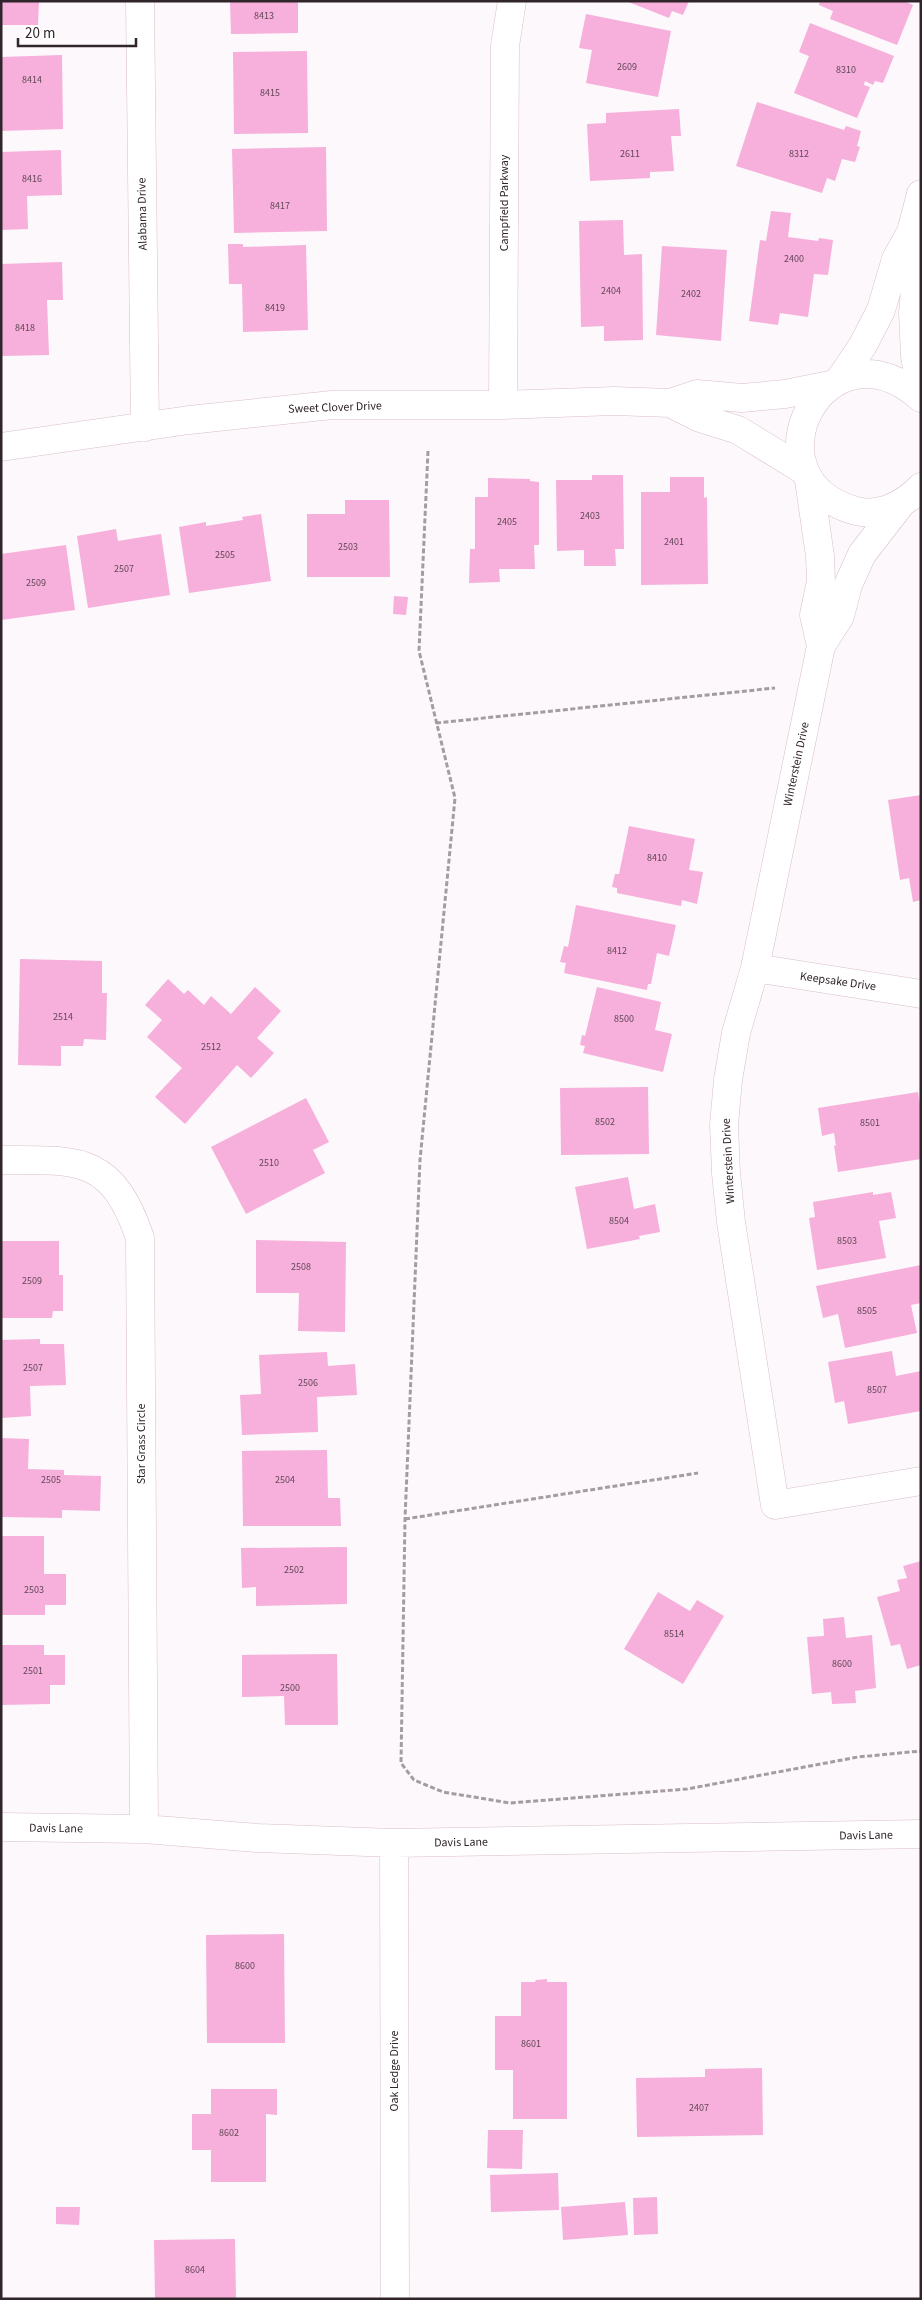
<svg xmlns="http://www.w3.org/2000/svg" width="922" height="2300" font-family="'Source Sans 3',sans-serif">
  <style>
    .building { fill: #f7afdb }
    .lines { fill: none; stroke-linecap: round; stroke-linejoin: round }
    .minor-casing { stroke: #d8bdcd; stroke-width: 29 }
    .path { stroke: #a49ca1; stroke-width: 3; stroke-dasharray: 5 2.5; stroke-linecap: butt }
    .minor { stroke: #fff; stroke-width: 28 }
    .labels { text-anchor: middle; stroke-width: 5; stroke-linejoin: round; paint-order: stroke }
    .number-label { font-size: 10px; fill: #624857 }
    .street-label { font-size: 12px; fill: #30252b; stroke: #fff }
  </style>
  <rect width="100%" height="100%" fill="#fdf8fb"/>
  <path class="building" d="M1 1H39L38 25H1Z
    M230 1H298V33L231 34Z
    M626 1H689L683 15 672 11 669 18Z
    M820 1H904L913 5 897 45 830 19 833 11 819 5Z
    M586 14 671 31 658 97 586 83 592 50 579 48Z
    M810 23 894 56 883 83 875 81 873 85 865 81 864 85 870 87 857 118 794 93 809 56 799 52Z
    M307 51 308 133 234 134 233 52Z
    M62 55 63 129 1 131V57Z
    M757 102 844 130 846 126 861 131 857 146 860 147 855 162 842 159 835 181 827 178 822 193 736 166Z
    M679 109 681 136H671L674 171 650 172V178L590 181 587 124 606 123V113Z
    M326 147 327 231 234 233 232 149Z
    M61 150 62 195 27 196 28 229 1 230V152Z
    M771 211 791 213 788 237 818 241 819 238 833 240 828 275 814 274 808 317 780 313 778 325 749 321 760 240 766 241Z
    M623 220 624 255 642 254 643 340 604 341V326L581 327 579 221Z
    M228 244H243V247L306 245 308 330 243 332 242 284H229Z
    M662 246 727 250 721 341 656 335Z
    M62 262 63 300H47L49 355 1 356V264Z
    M592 475H623L624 549H615L616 566H584V550L557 551 556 480H592Z
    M670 477H704V498L707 497 708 584 641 585V492H670Z
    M488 478 530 479V481L539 482V545H534L535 569H499L500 582 469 583 470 549H475V497H488Z
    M345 500H389L390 577H307V514H345Z
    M261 514 271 581 189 593 179 527 206 522V526L243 520 242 517Z
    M116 529 118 541 161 534 170 595 88 608 77 536Z
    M66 545 75 610 1 620V554Z
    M394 596 408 597 406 615 393 614Z
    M921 795V900L913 902 909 878 900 880 888 800Z
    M629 826 695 839 689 870 703 872 697 904 682 900 681 906 617 893V888L612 887 615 874H619Z
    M576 905 676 925 669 956 657 953 651 984H648L647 990 564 973 566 963 560 962 564 946 568 947Z
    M20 959 102 961V993H107L106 1040 84 1039 83 1046H61V1066L18 1065Z
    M168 979 184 994 188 990 204 1005 211 996 231 1014 255 987 281 1011 257 1038 274 1053 251 1078 237 1065 185 1124 155 1097 182 1068 147 1037 162 1020 145 1005Z
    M597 987 661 1002 655 1030 672 1034 663 1072 583 1053 585 1046 580 1045 582 1035 585 1036Z
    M648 1087 649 1154 561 1155 560 1088Z
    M918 1092 921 1111V1159L838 1172 834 1145 836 1146 834 1133 822 1136 818 1108Z
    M306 1098 329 1142 313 1150 325 1173 246 1214 211 1147Z
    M628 1177 634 1209 655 1204 660 1232 639 1236 640 1239 587 1249 575 1187Z
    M873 1192V1195L891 1192 896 1218 879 1221 886 1258 817 1270 809 1218 815 1217 813 1202Z
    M256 1240 346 1242 345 1332 298 1331 299 1293H256Z
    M1 1241H59V1275H63V1311H53L52 1318H1Z
    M921 1265V1303L911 1305 917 1333 845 1348 838 1314 823 1318 816 1286Z
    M40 1339V1344H64L66 1385 30 1386 31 1416 1 1418V1340Z
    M892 1351 896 1376 921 1371V1411L848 1424 844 1401 835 1403 828 1362Z
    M327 1352 328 1366 355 1364 357 1395 317 1397 318 1432 242 1435 240 1395 261 1394 259 1355Z
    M1 1438 29 1439 28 1469 64 1470V1475L101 1476 100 1511 62 1510V1518L1 1517Z
    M327 1450 328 1498H340L341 1526H243L242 1451Z
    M1 1536H44V1574H66V1605H45V1615H1Z
    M347 1547V1604L256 1606V1587L242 1588 241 1548Z
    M921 1561V1665L907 1669 900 1644 891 1646 877 1597 900 1591 897 1580 907 1578 903 1566Z
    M658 1592 690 1611 697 1600 724 1616 683 1684 624 1649Z
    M844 1617 846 1638 872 1635 876 1688 855 1691 856 1703 832 1704 831 1692 812 1694 807 1637 824 1636 823 1619Z
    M1 1645H44V1655H65V1685H50V1704L1 1705Z
    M337 1654 338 1725H285L284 1696 242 1697V1655Z
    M284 1934 285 2043H207L206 1935Z
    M547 1979V1982H567V2119H513V2070H495V2016H521V1982H535L536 1980Z
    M762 2068 763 2135 637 2137 636 2078 705 2077V2069Z
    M211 2089H277V2115L266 2114V2182H211V2150H192V2114H211Z
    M488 2130H523L522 2169 487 2168Z
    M558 2173 559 2210 491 2212 490 2175Z
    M657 2197 658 2234 634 2235 633 2198Z
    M625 2202 628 2235 563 2240 561 2207Z
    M56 2207H80L79 2225 56 2224Z
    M235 2239 236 2299H155L154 2240Z"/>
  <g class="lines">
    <defs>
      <path id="minor" d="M140 1 145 427
        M911 232 917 268 913 313 915 356 921 392
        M840 379 863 345 881 310 896 259 911 232 921 194
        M921 398C825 313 740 479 856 511 880 517 905 504 921 487
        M670 403 700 418 738 430 805 471
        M503 405 505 46 512 1
        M1 447 189 420 332 405H503L614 401 670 403 697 394 742 398 785 394 830 385
        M809 480 820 556 821 581 814 615 821 646
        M900 505 862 554 848 585 840 616 821 646 755 968 736 1033 728 1080 724 1125 726 1173 731 1222 775 1505 921 1481
        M755 968 921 994
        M1 1160C78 1160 112 1155 140 1238L144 1829
        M1 1827 144 1829 258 1838 394 1843 921 1834
        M394 1843 395 2299"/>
    </defs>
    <use href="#minor" class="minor-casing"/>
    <path class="path" d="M428 451 419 651 455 798 420 1160 405 1519 401 1763 414 1780 443 1792 510 1803 687 1789 858 1757 921 1751
      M436 723 775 688
      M405 1519 698 1473"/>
    <use href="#minor" class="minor"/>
  </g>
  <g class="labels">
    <g class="number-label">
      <text x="264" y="19">8413</text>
      <text x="627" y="70">2609</text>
      <text x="846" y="73">8310</text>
      <text x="32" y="83">8414</text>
      <text x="270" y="96">8415</text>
      <text x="630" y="157">2611</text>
      <text x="799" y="157">8312</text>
      <text x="32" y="182">8416</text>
      <text x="280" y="209">8417</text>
      <text x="794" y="262">2400</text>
      <text x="611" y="294">2404</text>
      <text x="691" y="297">2402</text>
      <text x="275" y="311">8419</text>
      <text x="25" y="331">8418</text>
      <text x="590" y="519">2403</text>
      <text x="507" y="525">2405</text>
      <text x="674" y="545">2401</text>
      <text x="348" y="550">2503</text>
      <text x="225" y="558">2505</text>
      <text x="124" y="572">2507</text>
      <text x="36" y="586">2509</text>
      <text x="657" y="861">8410</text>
      <text x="617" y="954">8412</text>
      <text x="63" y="1020">2514</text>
      <text x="624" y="1022">8500</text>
      <text x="211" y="1050">2512</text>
      <text x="605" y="1125">8502</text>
      <text x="870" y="1126">8501</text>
      <text x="269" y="1166">2510</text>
      <text x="619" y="1224">8504</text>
      <text x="847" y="1244">8503</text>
      <text x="301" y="1270">2508</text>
      <text x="32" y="1284">2509</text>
      <text x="867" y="1314">8505</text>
      <text x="33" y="1371">2507</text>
      <text x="308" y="1386">2506</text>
      <text x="877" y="1393">8507</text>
      <text x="51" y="1483">2505</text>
      <text x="285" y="1483">2504</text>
      <text x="294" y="1573">2502</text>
      <text x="34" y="1593">2503</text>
      <text x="674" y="1637">8514</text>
      <text x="842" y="1667">8600</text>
      <text x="33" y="1674">2501</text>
      <text x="290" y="1691">2500</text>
      <text x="245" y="1969">8600</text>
      <text x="531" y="2047">8601</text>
      <text x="699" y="2111">2407</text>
      <text x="229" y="2136">8602</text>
      <text x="195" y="2273">8604</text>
    </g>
    <g class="street-label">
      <text transform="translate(504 203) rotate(-90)" y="4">Campfield Parkway</text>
      <text transform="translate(142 214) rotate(-91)" y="4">Alabama Drive</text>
      <text transform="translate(335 407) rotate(-2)" y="4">Sweet Clover Drive</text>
      <text transform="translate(796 764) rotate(-78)" y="4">Winterstein Drive</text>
      <text transform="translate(838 981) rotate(8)" y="4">Keepsake Drive</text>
      <text transform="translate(728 1161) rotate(-93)" y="4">Winterstein Drive</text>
      <text transform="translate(141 1444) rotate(-90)" y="4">Star Grass Circle</text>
      <text transform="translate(56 1828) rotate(1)" y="4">Davis Lane</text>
      <text transform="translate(866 1835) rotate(-1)" y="4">Davis Lane</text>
      <text transform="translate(461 1842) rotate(-1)" y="4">Davis Lane</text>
      <text transform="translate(394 2071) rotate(-90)" y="4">Oak Ledge Drive</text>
    </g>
  </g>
  <rect width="922" height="2300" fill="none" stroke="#30252b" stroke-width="5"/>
  <path d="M18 38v8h118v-8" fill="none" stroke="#30252b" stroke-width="2.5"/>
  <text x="25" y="38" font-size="15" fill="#30252b" stroke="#ffffff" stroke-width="4" paint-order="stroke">20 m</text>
</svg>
